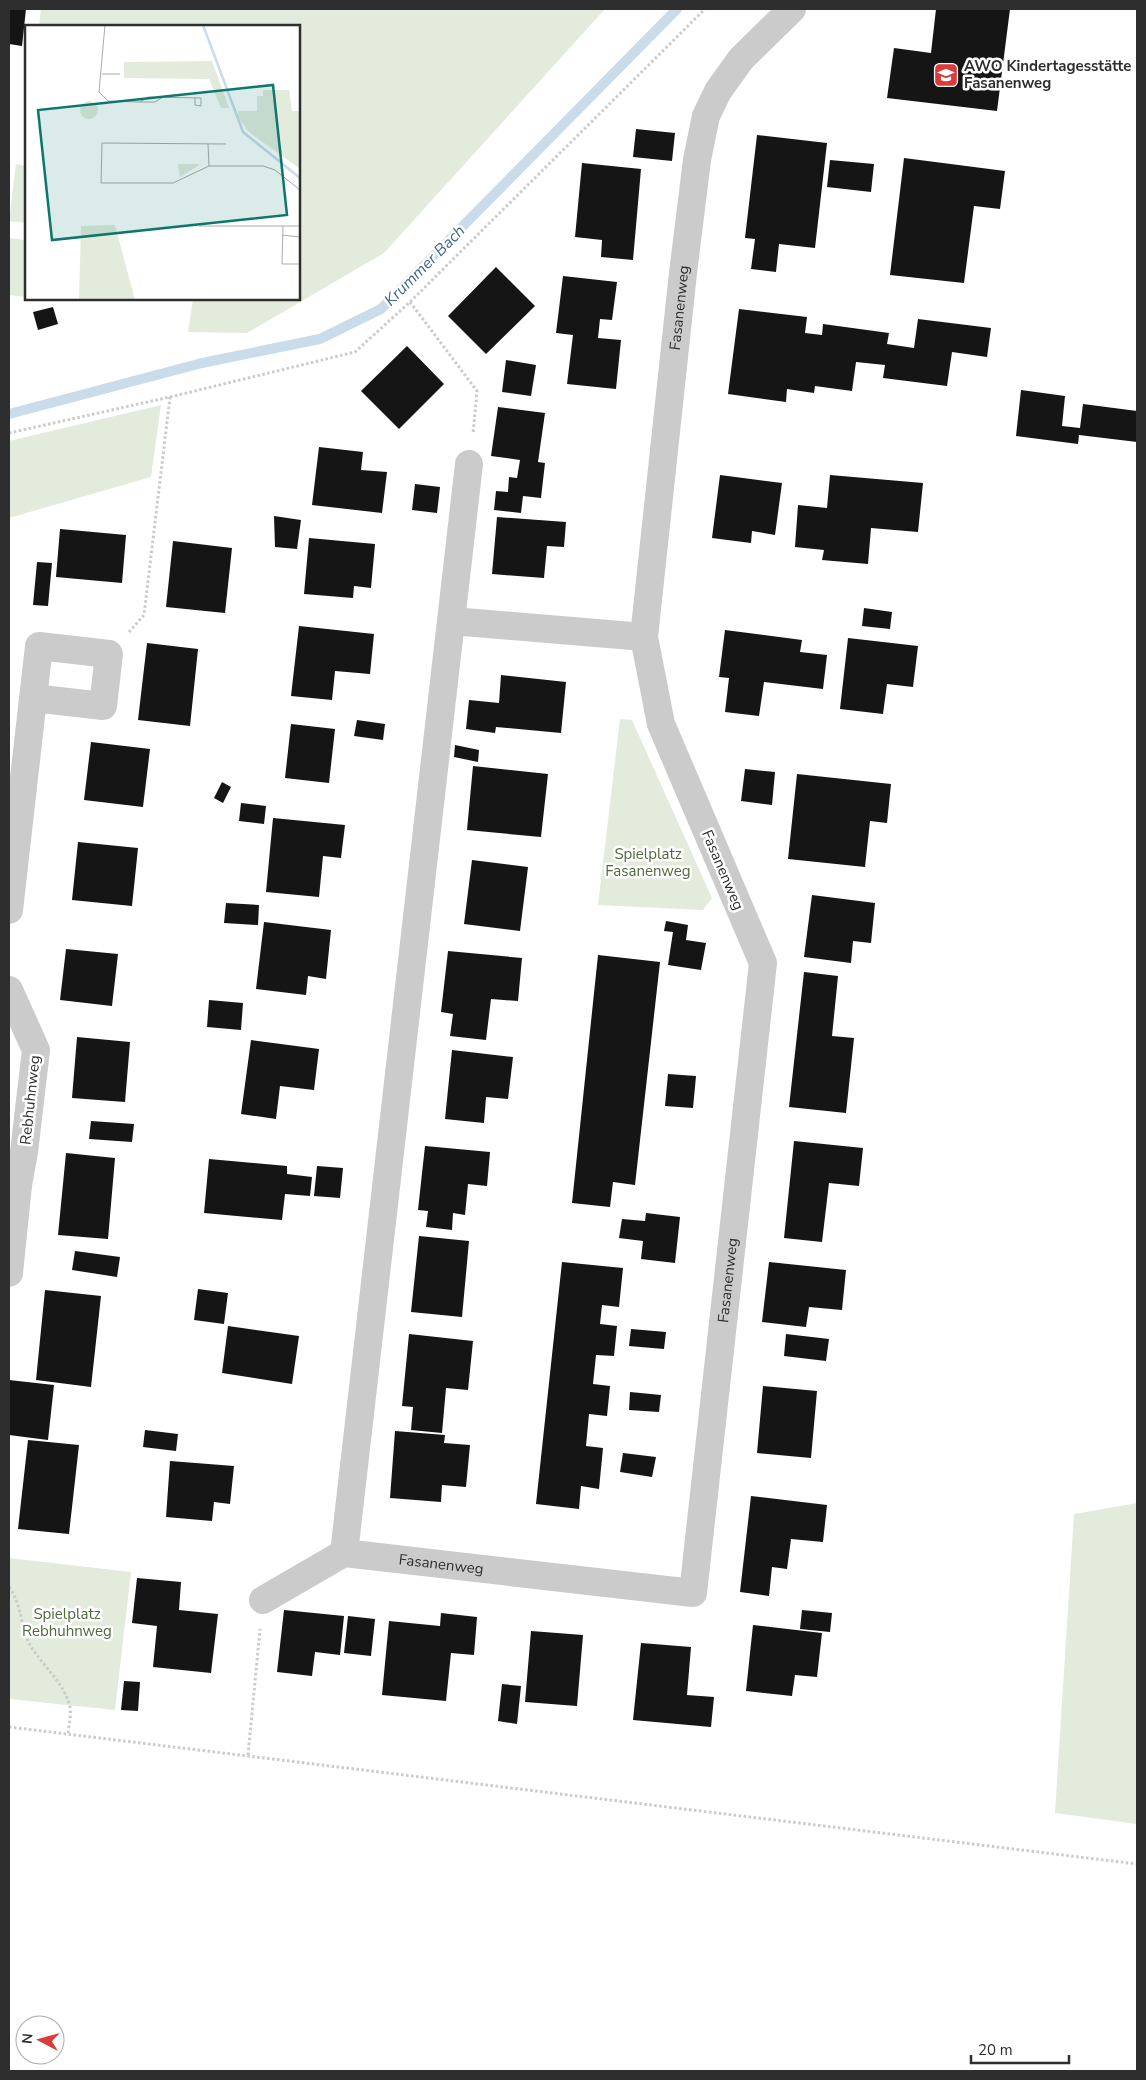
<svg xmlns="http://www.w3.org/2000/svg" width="1146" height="2080" font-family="'Nunito Sans',sans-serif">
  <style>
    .green { fill: #e3ebdd }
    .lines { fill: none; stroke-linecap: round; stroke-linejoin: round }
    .stream { stroke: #cadbea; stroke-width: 10 }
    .building { fill: #151515 }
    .path { stroke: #cbcbcb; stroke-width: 3; stroke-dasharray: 2.5 2.5; stroke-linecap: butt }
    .minor { stroke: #cbcbcb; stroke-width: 28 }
    .labels { text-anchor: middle; stroke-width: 5; stroke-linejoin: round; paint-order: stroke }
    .poi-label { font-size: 15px; font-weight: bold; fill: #2e2e2e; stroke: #fff; text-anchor: start }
    .street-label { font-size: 15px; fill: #2e2e2e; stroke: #fff }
    .park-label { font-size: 15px; fill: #4e683e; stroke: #fff }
    .water-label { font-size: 16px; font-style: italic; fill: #41698c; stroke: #fff }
    .inset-river { fill: none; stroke: #cadbea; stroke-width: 2.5 }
    .inset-road { fill: none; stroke: #ababab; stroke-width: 1 }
    .view { fill: #0f766e; fill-opacity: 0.15; stroke: #0f766e; stroke-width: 2.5 }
    .inset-edge { fill: none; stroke: #2e2e2e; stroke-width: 2.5 }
  </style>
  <rect width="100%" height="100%" fill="#fff"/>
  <path class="green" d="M41 9H605L384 253 247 333 188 332 193 299H299V26H39Z
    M16 164 26 166V223L9 221Z
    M9 238 26 240V297L9 295Z
    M161 405 151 477 9 518V441Z
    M620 719 632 720 712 898 703 910 598 905Z
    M1137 1503V1824L1055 1813 1074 1514Z
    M9 1558 131 1572 115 1710 9 1699Z"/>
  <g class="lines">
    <path class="stream" d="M9 414 202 363 320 339 381 309 677 9"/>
  </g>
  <path class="building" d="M9 9H26L22 46 9 44Z
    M936 9H1010L997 111 887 98 894 48 931 53Z
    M636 129 675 133 672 161 633 157Z
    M757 135 827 143 815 248 779 244 776 272 751 269 755 239 745 238Z
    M904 158 1005 171 1000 209 974 206 964 283 890 275Z
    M830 160 874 164 871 192 827 187Z
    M582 163 641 169 633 260 601 257 602 240 575 237Z
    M496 267 535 306 486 354 448 316Z
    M563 276 617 282 612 320 600 319 598 338 621 340 616 389 567 384 573 335 556 333Z
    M53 307 58 324 38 330 33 312Z
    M739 309 807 317 805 333 822 335 823 324 889 333 887 344 914 348 918 319 991 328 987 357 952 352 947 386 883 378 885 365 856 362 852 391 815 386 814 393 787 389 786 402 728 394Z
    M407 346 444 384 399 429 361 391Z
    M506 360 536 365 531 396 502 392Z
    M1021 390 1065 396 1062 426 1080 428 1083 404 1137 411V442L1079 435 1078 444 1016 436Z
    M498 407 545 413 538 462 545 463 541 498 523 496 521 513 494 510 496 491 508 492 509 477 517 478 520 460 491 456Z
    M319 447 363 452 361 470 387 472 382 513 312 505Z
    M720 475 782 483 775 535 752 531 751 543 712 538Z
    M830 475 923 483 918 532 871 528 868 564 822 560 824 550 795 547 798 505 827 508Z
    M415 484 440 487 437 513 412 510Z
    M274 516 301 520 297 549 275 547Z
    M497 517 566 522 564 547 547 546 544 578 492 574Z
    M60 529 126 535 122 583 56 577Z
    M309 538 375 544 371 588 354 586 353 598 304 594Z
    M173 541 232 548 225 613 166 607Z
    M37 562 52 563 48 606 33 605Z
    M864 608 892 612 890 629 862 626Z
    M299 626 374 634 370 674 335 671 332 700 291 696Z
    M725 630 802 640 800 652 827 655 823 689 764 682 759 716 725 712 729 678 719 677Z
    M848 638 918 646 913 687 887 684 883 714 840 709Z
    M147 643 198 649 190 726 138 720Z
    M501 675 566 682 561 733 496 727 495 733 466 729 469 700 499 703Z
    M357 720 385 724 383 740 354 736Z
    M291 724 335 729 329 783 285 778Z
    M91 742 150 749 143 807 84 800Z
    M455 745 479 750 478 762 454 757Z
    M473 766 548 774 541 837 467 830Z
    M745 769 775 772 772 805 741 801Z
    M797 774 891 784 887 823 870 821 865 867 788 859Z
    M222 782 231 787 223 803 214 798Z
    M241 803 266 806 264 824 239 821Z
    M273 818 345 825 341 858 323 856 319 897 266 892Z
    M78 842 138 848 132 906 72 900Z
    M472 860 528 867 520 931 464 924Z
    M812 895 875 903 871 943 853 941 851 963 804 957Z
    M226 903 259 905 258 925 224 923Z
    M666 921 688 925 686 940 706 943 701 970 668 965 673 932 664 931Z
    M264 922 331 930 326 979 308 976 306 995 256 989Z
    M66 949 118 954 112 1006 60 1000Z
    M448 951 522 958 518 1001 491 999 486 1040 450 1036 453 1014 441 1012Z
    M598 955 660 962 635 1185 613 1182 610 1207 572 1203Z
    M804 972 838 976 832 1036 854 1038 846 1113 789 1107Z
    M209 1000 243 1003 241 1030 207 1027Z
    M77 1037 130 1042 125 1102 72 1098Z
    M251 1040 319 1049 314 1090 280 1086 276 1119 241 1114Z
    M452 1050 513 1057 508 1099 486 1097 484 1123 445 1119Z
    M668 1074 696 1076 693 1108 665 1106Z
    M91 1121 134 1124 132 1142 89 1139Z
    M794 1141 863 1148 859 1186 829 1183 822 1242 784 1238Z
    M425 1146 490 1152 487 1186 468 1184 465 1215 453 1213 452 1230 426 1227 428 1211 418 1210Z
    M66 1153 115 1158 108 1239 58 1235Z
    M209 1159 287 1166V1174L312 1177 310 1196 285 1194 282 1220 204 1213Z
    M317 1166 343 1168 340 1198 314 1196Z
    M646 1213 680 1217 675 1263 641 1259 643 1241 619 1238 622 1219 645 1221Z
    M419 1236 469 1241 462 1317 411 1312Z
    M75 1251 120 1257 117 1277 72 1270Z
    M562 1262 623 1268 619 1307 602 1305 600 1324 617 1326 614 1356 596 1355 593 1384 610 1386 607 1416 589 1414 586 1446 603 1448 599 1489 581 1486 579 1509 536 1504Z
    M769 1262 846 1270 842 1310 809 1307 806 1327 762 1322Z
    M198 1289 228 1293 224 1324 194 1320Z
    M45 1290 101 1296 91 1387 36 1380Z
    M228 1326 299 1336 292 1384 222 1373Z
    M631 1329 666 1332 664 1349 629 1346Z
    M409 1334 473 1341 468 1390 446 1388 442 1433 411 1430 413 1407 402 1406Z
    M786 1334 829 1339 826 1361 784 1356Z
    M9 1380 54 1385 48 1440 9 1435Z
    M763 1386 817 1391 811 1458 757 1453Z
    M630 1392 661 1395 659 1412 629 1410Z
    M145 1430 178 1434 176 1451 143 1447Z
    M395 1431 445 1435 444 1443 470 1445 466 1487 442 1485 441 1502 390 1498Z
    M28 1440 79 1445 69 1534 18 1529Z
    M623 1453 656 1457 652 1477 620 1472Z
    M170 1461 234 1466 230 1504 214 1502 212 1521 166 1517Z
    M751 1496 827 1505 823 1542 791 1539 787 1569 772 1567 769 1596 740 1592Z
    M137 1578 181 1582 179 1610 218 1614 211 1673 153 1667 157 1626 132 1623Z
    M284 1610 344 1616 340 1655 315 1652 312 1676 277 1672Z
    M802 1610 832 1613 830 1632 800 1629Z
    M441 1613 477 1617 474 1655 451 1653 446 1701 382 1695 389 1621 440 1626Z
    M348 1616 375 1619 371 1656 344 1653Z
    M753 1625 822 1633 817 1677 795 1675 792 1696 746 1691Z
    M531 1631 583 1635 577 1706 525 1702Z
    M641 1643 691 1647 687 1695 714 1697 711 1727 633 1720Z
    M124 1681 140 1682 138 1711 121 1710Z
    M502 1684 521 1686 517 1724 498 1721Z"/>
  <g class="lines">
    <path class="path" d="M410 302 477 391 473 434
      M9 433 170 397 355 352 410 302 705 9
      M129 632 144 615 170 397
      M9 1587C22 1604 20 1626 30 1645 42 1665 62 1681 69 1703 72 1712 69 1725 68 1734
      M9 1727 1137 1864
      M248 1755 260 1629"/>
    <g class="minor">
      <path id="s1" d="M469 464 344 1553 693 1593 763 963 661 724 644 637 683 273 697 160 706 116 718 91 741 59 792 9"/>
      <path d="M452 621 644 637"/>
      <path d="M9 910 39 646 109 654 103 706 33 698"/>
      <path d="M9 990 36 1050 24 1152 18 1185"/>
      <path d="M9 1273 18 1185 11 1169"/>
      <path d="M263 1600 344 1553"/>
    </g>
  </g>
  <defs>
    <symbol id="school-square" viewBox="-11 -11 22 22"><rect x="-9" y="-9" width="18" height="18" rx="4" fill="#db3b3b" stroke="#fff"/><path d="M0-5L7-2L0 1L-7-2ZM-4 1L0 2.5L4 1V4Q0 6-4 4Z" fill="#fff"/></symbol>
  </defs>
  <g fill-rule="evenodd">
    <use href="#school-square" x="932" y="61" width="28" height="28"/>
  </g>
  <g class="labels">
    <g class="poi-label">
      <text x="964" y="71">AWO Kindertagesstätte<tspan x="964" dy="17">Fasanenweg</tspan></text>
    </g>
    <g class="street-label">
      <text dy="5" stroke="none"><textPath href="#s1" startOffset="2761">Fasanenweg</textPath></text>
      <text transform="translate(723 870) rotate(67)" y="5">Fasanenweg</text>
      <text transform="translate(30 1100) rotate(-84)" y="5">Rebhuhnweg</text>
      <text dy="5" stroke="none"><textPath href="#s1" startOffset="1762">Fasanenweg</textPath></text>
      <text dy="5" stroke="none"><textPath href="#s1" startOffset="1194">Fasanenweg</textPath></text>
    </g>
    <g class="park-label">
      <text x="648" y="859">Spielplatz<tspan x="648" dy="17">Fasanenweg</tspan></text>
      <text x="67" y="1619">Spielplatz<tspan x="67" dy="17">Rebhuhnweg</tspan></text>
    </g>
    <g class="water-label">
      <text transform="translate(424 265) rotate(-45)" y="6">Krummer Bach</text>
    </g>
  </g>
  <g transform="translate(25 25)">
    <rect width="275" height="275" fill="#fff"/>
    <path d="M187 36 204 83H196L184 54 99 53V37ZM238 65H264L267 86H275V144L224 107 213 92V86H232V71H238ZM55 85a9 9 0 1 1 18 0a9 9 0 1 1-18 0ZM153 139H174V140L155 152ZM90 200 110 275H54L56 201Z" fill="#e3ebdd"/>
    <path class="inset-river" d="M178 0 218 107 275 153"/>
    <path class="inset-road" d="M80 0 74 67 83 76 115 77 123 72 176 73V81L170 80V73M77 49H95M115 77H130L138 72M183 119 184 141M201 119 77 118 76 158H148L184 141H238L250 145 275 165M174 201H275M258 201 257 239H275M257 210 275 212"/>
    <path class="view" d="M248 60 262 190 27 215 13 85Z"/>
    <rect width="275" height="275" class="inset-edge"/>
  </g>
  <rect width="1146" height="2080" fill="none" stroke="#2e2e2e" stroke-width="20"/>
  <g transform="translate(40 2040) rotate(276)"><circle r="24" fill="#ffffff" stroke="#ababab"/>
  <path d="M0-4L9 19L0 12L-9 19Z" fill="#db3b3b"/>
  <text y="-8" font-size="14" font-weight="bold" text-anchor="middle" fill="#2e2e2e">N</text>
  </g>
  <path d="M971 2055v8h98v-8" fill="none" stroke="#2e2e2e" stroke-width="2.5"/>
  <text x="978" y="2055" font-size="15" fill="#2e2e2e" stroke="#ffffff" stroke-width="4" paint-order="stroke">20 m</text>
</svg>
